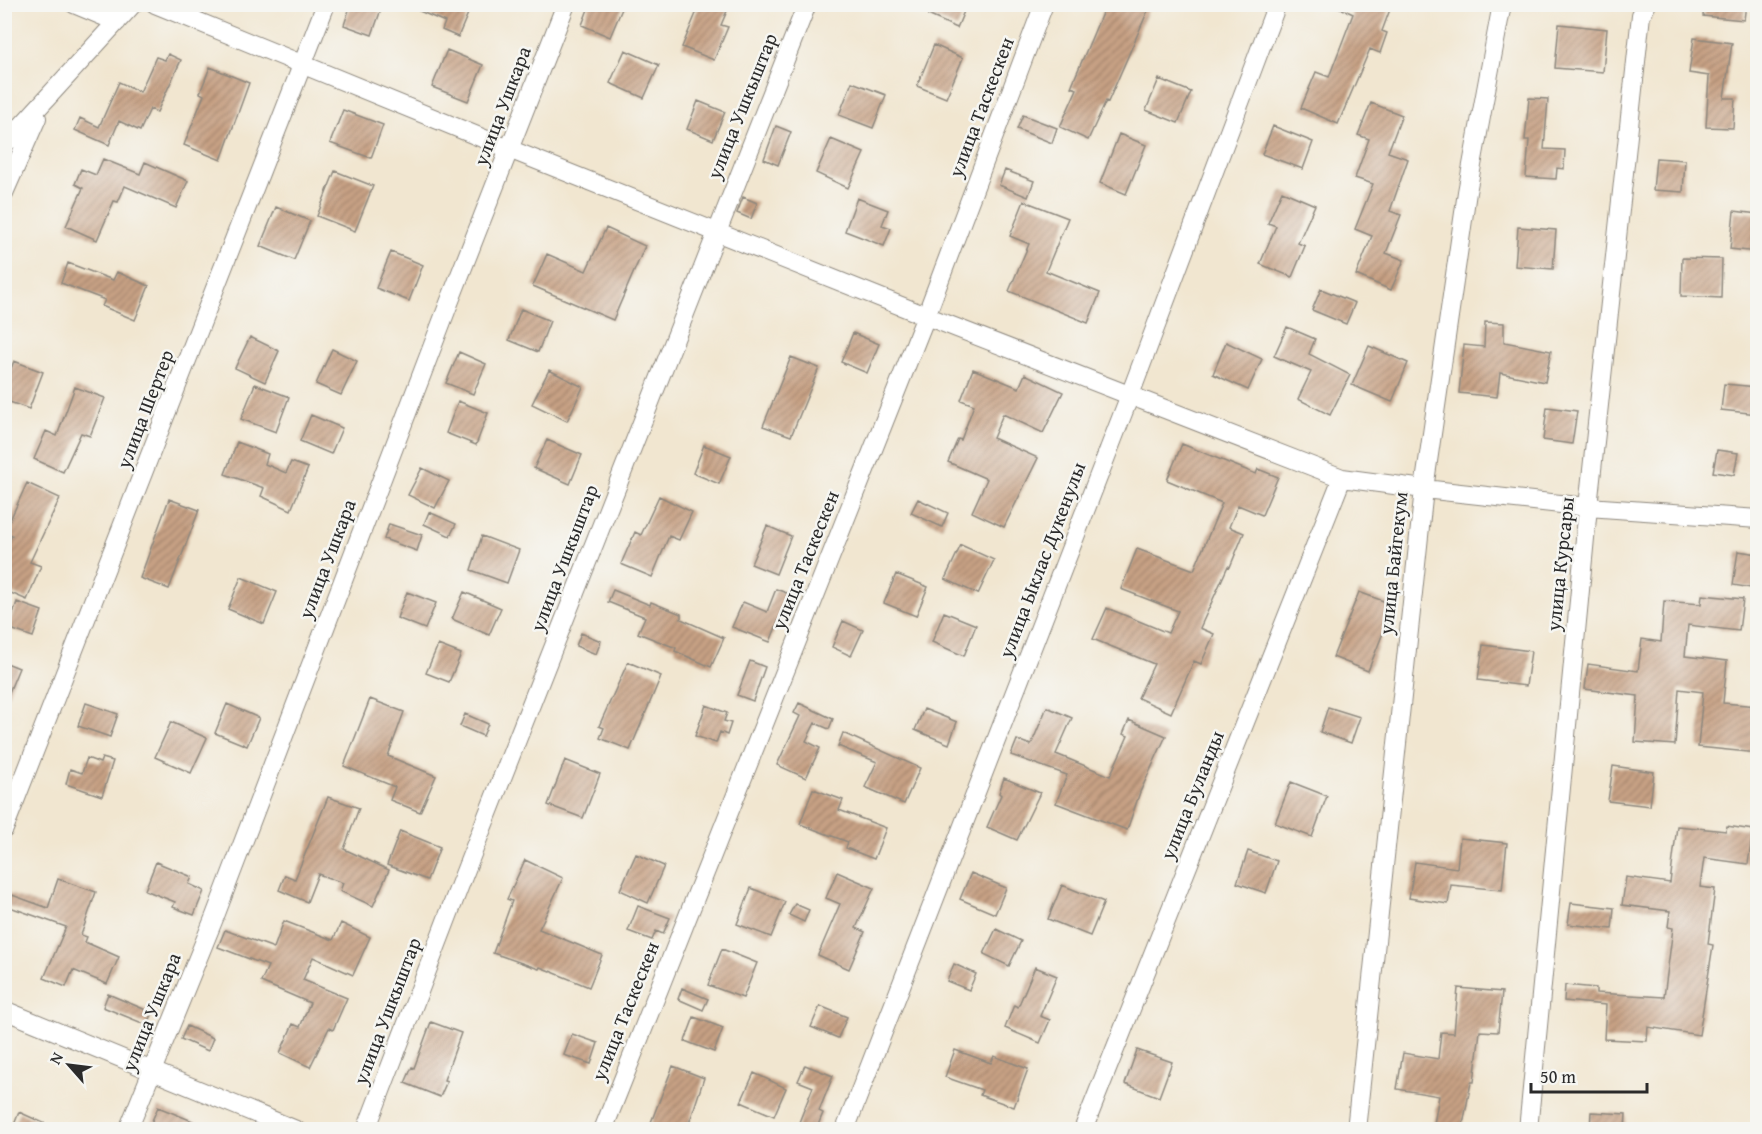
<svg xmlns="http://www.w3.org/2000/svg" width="1762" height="1134" font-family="'Gentium Book Plus',serif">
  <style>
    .building { fill: url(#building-hatch) }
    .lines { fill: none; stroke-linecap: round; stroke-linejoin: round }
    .minor-casing { stroke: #8e887e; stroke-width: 20 }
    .minor { stroke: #fff; stroke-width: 18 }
    .labels { text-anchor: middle; stroke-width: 5; stroke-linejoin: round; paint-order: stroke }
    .street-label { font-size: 20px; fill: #2b2b2b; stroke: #f6f6f2 }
  </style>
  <defs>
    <pattern id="building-hatch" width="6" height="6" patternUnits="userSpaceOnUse" patternTransform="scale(1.5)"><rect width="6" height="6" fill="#c7a184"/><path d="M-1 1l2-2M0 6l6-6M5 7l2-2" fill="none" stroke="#a2836c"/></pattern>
  </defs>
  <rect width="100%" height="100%" fill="#f6f6f2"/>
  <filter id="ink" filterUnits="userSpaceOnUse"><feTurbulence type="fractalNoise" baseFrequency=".0167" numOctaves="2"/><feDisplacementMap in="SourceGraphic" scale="12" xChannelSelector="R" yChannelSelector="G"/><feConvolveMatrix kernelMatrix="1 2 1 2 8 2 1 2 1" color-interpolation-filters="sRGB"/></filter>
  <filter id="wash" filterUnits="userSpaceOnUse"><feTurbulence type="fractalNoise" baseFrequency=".008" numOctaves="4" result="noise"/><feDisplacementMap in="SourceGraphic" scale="24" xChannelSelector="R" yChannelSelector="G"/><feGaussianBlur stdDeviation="1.35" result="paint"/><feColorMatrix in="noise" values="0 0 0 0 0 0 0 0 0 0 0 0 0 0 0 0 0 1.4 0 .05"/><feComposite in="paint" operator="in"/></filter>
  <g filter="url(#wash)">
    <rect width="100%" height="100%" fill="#f1e6d0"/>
    <g id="blocks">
      <path class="building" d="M351 4H383L372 35 344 25Z
        M403 4H472L458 37 442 30 445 22Z
        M590 4H624L610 37 582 25Z
        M700 4H730L721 25 728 27 714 60 682 47Z
        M932 4H967L957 28 928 15Z
        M1106 4H1141L1149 8 1108 102 1106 101 1088 140 1060 127 1077 89 1071 87Z
        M1332 4H1392L1382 31 1387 33 1380 53 1370 49 1338 124 1301 108 1316 72 1329 77 1353 14Z
        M1704 4H1746L1744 20 1703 16Z
        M1559 24 1607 29 1603 72 1555 68Z
        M1694 38 1732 43 1724 98H1735L1733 128 1706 127 1709 76 1689 73Z
        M934 45 963 58 946 98 917 86Z
        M447 50 483 65 468 101 432 87Z
        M625 50 659 65 644 98 610 83Z
        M168 54 181 60 157 112 150 109 140 131 119 121 109 145 75 130 80 118 99 127 119 82 140 92 156 57 165 60Z
        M210 67 249 83 221 160 184 145 204 95 200 93Z
        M1159 79 1191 92 1178 123 1146 110Z
        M852 82 886 95 873 128 839 115Z
        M1529 98 1548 99 1544 149 1565 150 1564 169 1557 168 1556 179 1526 177 1529 140H1525Z
        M698 101 725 112 713 140 687 129Z
        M1371 103 1402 115 1388 152 1408 159 1390 211 1401 215 1386 253 1404 260 1391 290 1356 275 1372 236 1355 229 1373 184 1355 178 1369 139 1358 135Z
        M343 110 383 125 371 158 330 143Z
        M1023 115 1057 128 1052 143 1017 129Z
        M776 126 791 132 778 165 764 159Z
        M1273 126 1313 142 1303 169 1262 154Z
        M1119 134 1146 145 1126 194 1100 183Z
        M831 139 864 153 848 188 816 173Z
        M1656 158 1685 160 1683 192 1653 190Z
        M103 159 140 174 145 162 188 181 176 208 125 186 118 202 114 201 97 240 66 226 83 188 75 184 81 169 96 175Z
        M1005 170 1034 181 1028 197 999 185Z
        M335 171 373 186 355 231 317 216Z
        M1282 191 1315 205 1298 243 1305 246 1292 277 1260 264 1276 226 1268 223Z
        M743 197 757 203 751 219 737 213Z
        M857 198 888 210 882 225 891 228 884 246 845 231Z
        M1024 201 1068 218 1046 271 1100 293 1088 323 1009 291 1029 244 1010 236Z
        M276 207 310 221 294 260 260 246Z
        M1734 211 1758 214V252L1730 249Z
        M1518 227 1556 230 1553 269 1515 266Z
        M606 228 645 246 613 320 533 286 547 254 586 271Z
        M391 252 423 265 409 301 376 288Z
        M1682 258 1722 259 1721 298 1681 296Z
        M68 263 113 280 117 272 149 286 135 320 102 306 105 300 61 283Z
        M1321 289 1355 303 1346 324 1312 310Z
        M521 309 550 321 538 352 509 340Z
        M1485 322 1504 323V342L1551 351 1545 382 1500 373 1497 397 1459 393 1464 345 1484 347Z
        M1287 327 1315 339 1309 354 1350 375 1330 415 1298 399 1311 372 1274 356Z
        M853 333 879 344 867 373 841 362Z
        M250 337 279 351 265 382 235 368Z
        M1226 342 1262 359 1248 390 1213 374Z
        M1369 346 1408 363 1392 402 1352 385Z
        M332 349 357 361 341 395 316 384Z
        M459 352 486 364 473 394 446 383Z
        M791 357 819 368 791 436 763 426Z
        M14 361 43 372 29 409 4 400V386Z
        M973 369 1019 388 1025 374 1063 392 1043 433 1003 414 993 438 1038 458 1004 527 972 512 987 479 948 462 958 439 961 440 974 405 961 400Z
        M549 370 583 387 567 421 532 404Z
        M255 384 289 397 276 432 241 419Z
        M1724 384 1758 387V414L1721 410Z
        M75 387 105 398 90 436 81 433 63 472 34 459 46 431 57 436Z
        M458 401 488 413 476 445 446 433Z
        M1547 407 1577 411 1572 444 1543 440Z
        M311 415 342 428 331 454 300 441Z
        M547 440 582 455 570 484 534 468Z
        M237 442 268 454 265 464 286 473 291 462 308 468 291 510 261 496 264 488 225 474Z
        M1182 444 1256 474 1258 469 1278 477 1262 515 1238 505 1229 527 1244 533 1230 567 1228 566 1200 628 1214 634 1201 664 1194 661 1171 713 1138 698 1154 664 1093 639 1107 608 1168 633 1178 611 1121 589 1137 549 1194 570 1222 503 1167 480Z
        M704 445 731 456 719 484 693 473Z
        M1717 450 1738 453 1734 475 1713 472Z
        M422 468 449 481 435 508 408 495Z
        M27 483 60 498 30 562 41 566 27 600 4 590V552L12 535 5 531Z
        M659 496 692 512 679 540 669 536 652 577 621 564 635 532 641 535Z
        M169 499 199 510 169 589 140 578Z
        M918 499 948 513 942 527 911 513Z
        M429 512 456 524 450 536 424 524Z
        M389 524 422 535 417 551 384 539Z
        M767 526 791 536 776 574 751 564Z
        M482 536 519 550 507 583 471 570Z
        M961 545 994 560 978 594 945 579Z
        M1738 551 1758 554V589L1733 585Z
        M896 574 928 587 916 616 884 603Z
        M241 577 277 592 264 624 228 609Z
        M776 589 789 594 770 642 732 627 743 602 767 612Z
        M613 590 650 605 651 602 681 614V619L724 638 711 667 675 651 676 648 638 633 645 617 608 602Z
        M407 592 436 603 425 629 397 618Z
        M464 592 501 608 489 635 452 619Z
        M1359 592 1394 605 1368 671 1333 657Z
        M1702 595 1743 599 1739 631 1688 625 1685 656 1727 661 1723 703 1758 706V753L1698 747 1703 692 1679 689 1675 745 1635 742 1638 696 1585 689 1588 664 1638 671 1642 639 1661 642 1664 601 1701 604Z
        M17 602 42 611 33 637 8 628Z
        M944 612 976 625 964 656 932 642Z
        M843 621 863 630 851 656 832 647Z
        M581 633 601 641 596 654 576 646Z
        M438 645 461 654 449 682 426 673Z
        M1483 645 1531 651 1526 686 1478 680Z
        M750 661 765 667 753 701 737 695Z
        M4 662 19 668 5 702 4 701Z
        M628 662 661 676 630 750 600 738 604 728 599 726Z
        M370 699 404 712 388 756 436 776 420 812 390 800 395 787 344 766Z
        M86 703 118 714 110 737 78 726Z
        M799 703 833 719 829 729 815 723 806 741 820 748 806 778 777 765 800 716 794 713Z
        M227 704 259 718 247 746 215 733Z
        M706 705 727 713 724 721 731 723 727 735 720 732 716 743 695 736Z
        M1047 707 1072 718 1056 754 1110 776 1128 736 1123 734 1129 720 1166 736 1140 792 1127 830 1056 803 1067 775 1011 755 1017 740 1031 745Z
        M1328 707 1360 717 1351 743 1320 732Z
        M924 709 957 722 949 744 915 730Z
        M465 714 488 724 483 736 460 726Z
        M171 722 207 738 191 773 155 757Z
        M843 733 920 768 904 804 865 787 877 762 838 746Z
        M87 758 100 763 102 758 113 761 102 796 66 784 70 769 82 773Z
        M565 760 600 774 583 818 548 805Z
        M1613 766 1654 772 1650 806 1608 801Z
        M1004 778 1040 793 1017 840 987 827 1001 795 999 793Z
        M1291 782 1327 796 1312 837 1275 823Z
        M813 789 843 800 839 810 886 828 874 859 846 848 848 842 800 824Z
        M328 797 359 808 344 849 389 870 373 906 340 891 343 883 318 874 307 902 279 890 285 875 295 879Z
        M1677 826 1726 831 1727 826 1753 830 1748 864 1704 858 1700 887 1715 889 1708 944 1713 945 1699 1035 1648 1027 1647 1041 1604 1039 1606 1005 1564 1001 1565 985 1596 988V993L1664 997 1673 928 1668 927 1670 911 1622 905 1626 877 1670 883Z
        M400 831 440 847 427 880 387 865Z
        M1460 838 1507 843 1502 890 1451 885 1448 904 1409 898 1415 862 1457 868Z
        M1248 851 1277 861 1266 893 1237 883Z
        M636 854 664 866 648 903 620 890Z
        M525 860 563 878 539 929 602 955 589 987 540 967 539 969 493 953 512 901 507 899Z
        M156 862 192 877 189 884 204 891 194 915 173 907 175 902 145 890Z
        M837 872 874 888 856 928 865 932 849 969 818 955 840 904 826 898Z
        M971 873 1006 888 995 914 960 899Z
        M58 879 96 892 81 935 87 937 85 942 119 957 107 984 73 970 66 987 44 978 66 927 4 905V892L48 908Z
        M1062 885 1104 902 1090 936 1048 919Z
        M751 888 785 902 771 937 737 924Z
        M1571 903 1614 908 1612 929 1568 924Z
        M795 904 809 910 804 922 789 915Z
        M638 906 670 918 663 934 656 931 652 940 628 931Z
        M284 921 333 940 341 923 370 937 353 975 313 957 303 980 347 998 333 1030 329 1028 310 1067 280 1053 293 1024 300 1027 310 1003 261 982 268 966 218 947 225 930 274 948Z
        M996 929 1021 941 1009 966 984 954Z
        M722 949 757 963 743 998 708 985Z
        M954 964 976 974 969 990 947 981Z
        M1035 967 1057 976 1040 1016 1050 1020 1040 1043 1005 1028 1014 1005 1018 1007Z
        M682 988 708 999 703 1010 678 999Z
        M1458 988 1502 992 1498 1032 1480 1031 1474 1082H1471L1462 1130H1433L1439 1096 1397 1089 1403 1053 1438 1059 1441 1032 1454 1033Z
        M108 994 153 1013 147 1025 103 1007Z
        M820 1006 847 1017 838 1038 811 1027Z
        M694 1017 723 1028 714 1052 685 1041Z
        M431 1022 461 1033 444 1080 447 1081 440 1097 405 1083 412 1067 414 1068Z
        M187 1026 213 1038 208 1051 181 1039Z
        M572 1034 598 1043 591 1064 564 1055Z
        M955 1050 991 1063 994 1056 1028 1069 1014 1107 980 1095 982 1090 945 1077Z
        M1137 1050 1172 1062 1159 1097 1125 1084Z
        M805 1065 833 1076 819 1111 823 1113 816 1130H796L813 1087 798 1081Z
        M673 1066 704 1078 687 1130H648Z
        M754 1073 786 1088 774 1116 741 1102Z
        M158 1107 212 1129V1130H148Z
        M19 1112 59 1130H12Z
        M1591 1112 1626 1114 1625 1130H1590Z"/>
    </g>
  </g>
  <g filter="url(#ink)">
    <use href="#blocks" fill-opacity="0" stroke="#8e887e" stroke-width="1.5"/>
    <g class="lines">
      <defs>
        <path id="minor" d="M74 4 117 22
          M155 4 509 149 926 316 1342 478 1424 489 1588 507 1758 519
          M4 145 133 4
          M4 193 37 118
          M4 829 326 4
          M4 1010 296 1130
          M128 1130 215 916 449 303 566 4
          M366 1130 461 882 807 4
          M603 1130 926 316 1044 4
          M845 1130 1130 395 1277 4
          M1083 1130 1342 478
          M1356 1130 1424 489 1467 192 1502 4
          M1528 1130 1588 507 1641 15 1647 4"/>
      </defs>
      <use href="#minor" class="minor-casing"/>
      <use href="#minor" class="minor"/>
    </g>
  </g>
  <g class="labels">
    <g class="street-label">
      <text transform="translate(502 106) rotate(-69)" y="7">улица Ушкара</text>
      <text transform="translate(742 106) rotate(-68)" y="7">улица Ушкыштар</text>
      <text transform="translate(981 107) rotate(-69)" y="7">улица Таскескен</text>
      <text transform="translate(145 409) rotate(-69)" y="7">улица Шертер</text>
      <text transform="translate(564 558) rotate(-69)" y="7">улица Ушкыштар</text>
      <text transform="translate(327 559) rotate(-69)" y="7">улица Ушкара</text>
      <text transform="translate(805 560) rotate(-68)" y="7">улица Таскескен</text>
      <text transform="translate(1042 560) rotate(-69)" y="7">улица Ыклас Дукенулы</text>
      <text transform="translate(1393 563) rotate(-84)" y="7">улица Байгекум</text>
      <text transform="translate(1560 564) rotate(-84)" y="7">улица Курсары</text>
      <text transform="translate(1192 795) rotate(-68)" y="7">улица Буланды</text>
      <text transform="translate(387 1011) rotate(-69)" y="7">улица Ушкыштар</text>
      <text transform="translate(625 1011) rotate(-68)" y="7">улица Таскескен</text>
      <text transform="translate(151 1012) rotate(-68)" y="7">улица Ушкара</text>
    </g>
  </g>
  <rect width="1762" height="1134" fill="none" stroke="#f6f6f2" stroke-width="24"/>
  <g transform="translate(69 1065) rotate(298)" stroke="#f6f6f2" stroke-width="4.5" paint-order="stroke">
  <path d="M0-4.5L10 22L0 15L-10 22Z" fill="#2b2b2b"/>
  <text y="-9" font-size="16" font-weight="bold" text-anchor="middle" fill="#2b2b2b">N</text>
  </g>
  <path d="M1531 1083v9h116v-9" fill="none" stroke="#2b2b2b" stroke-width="3"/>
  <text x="1540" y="1083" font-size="18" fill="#2b2b2b" stroke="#f6f6f2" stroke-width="4.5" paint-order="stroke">50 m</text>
</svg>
